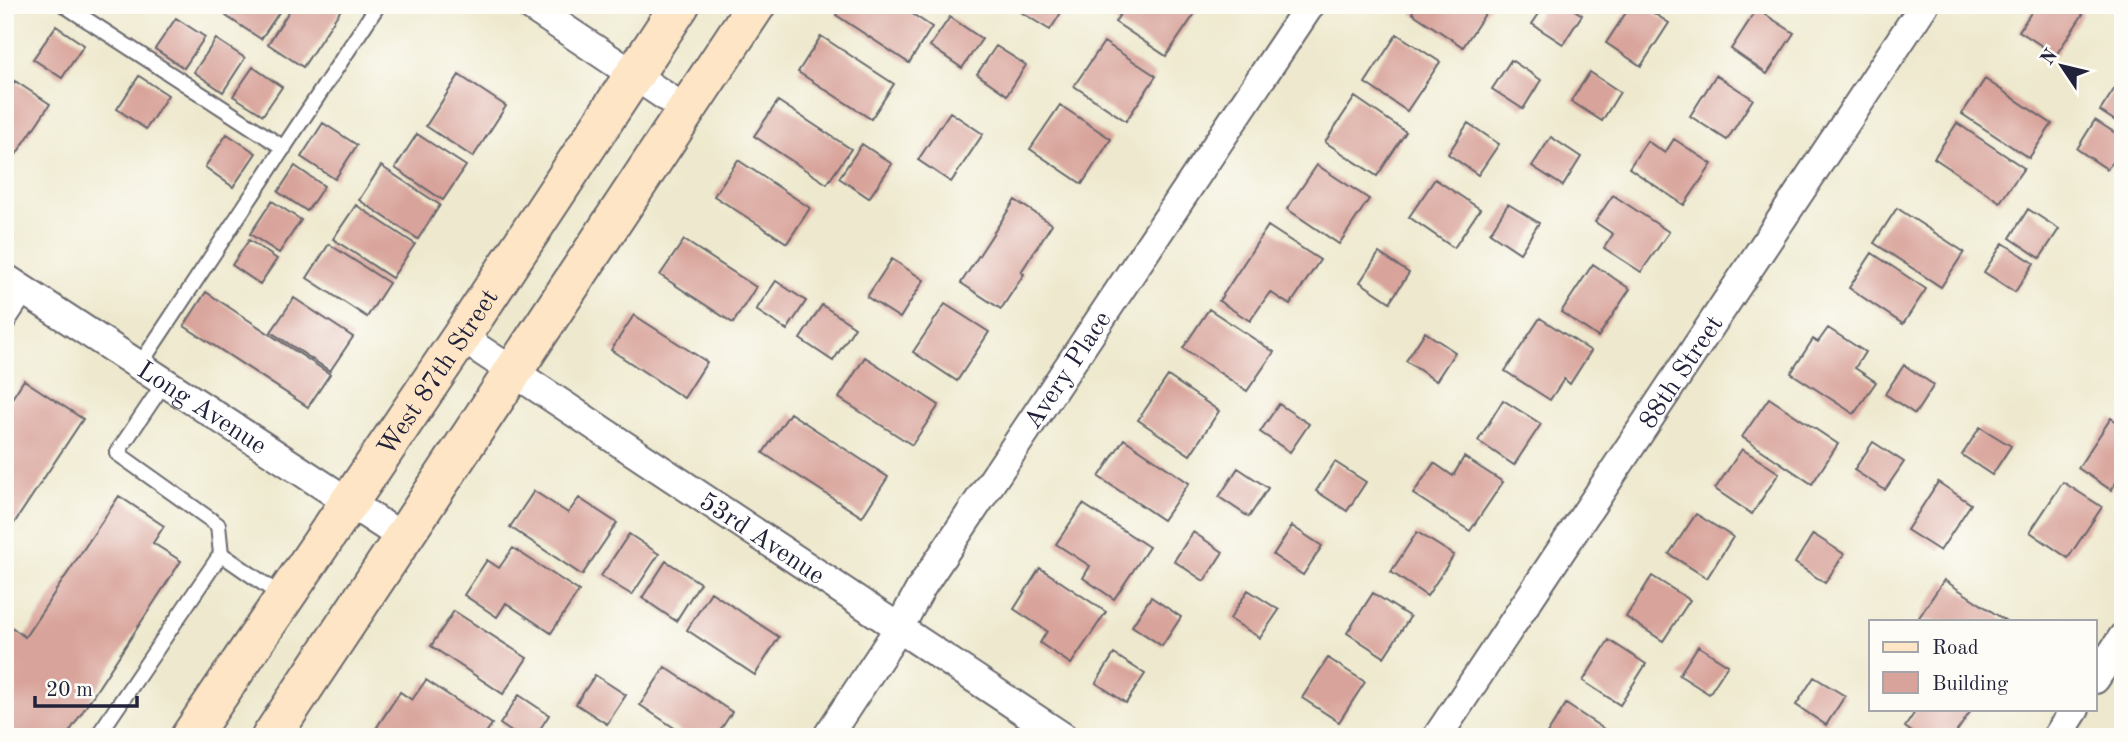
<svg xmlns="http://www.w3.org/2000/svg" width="2128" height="742" font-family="'Old Standard TT',serif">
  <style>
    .building { fill: #d8a39a }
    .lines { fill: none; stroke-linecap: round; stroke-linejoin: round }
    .lane-casing { stroke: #69686e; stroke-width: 18 }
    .street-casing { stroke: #69686e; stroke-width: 32 }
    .secondary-casing { stroke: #69686e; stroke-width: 42 }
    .lane { stroke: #fff; stroke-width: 14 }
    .street { stroke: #fff; stroke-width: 28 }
    .secondary { stroke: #fde5c5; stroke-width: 38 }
    .labels { text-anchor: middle; stroke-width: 5; stroke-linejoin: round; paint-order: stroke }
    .street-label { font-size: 26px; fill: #22223b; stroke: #fdfcf7 }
  </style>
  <rect width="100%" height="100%" fill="#fdfcf7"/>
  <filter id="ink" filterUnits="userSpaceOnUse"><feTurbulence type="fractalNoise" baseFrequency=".0143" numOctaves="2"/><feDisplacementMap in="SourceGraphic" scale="14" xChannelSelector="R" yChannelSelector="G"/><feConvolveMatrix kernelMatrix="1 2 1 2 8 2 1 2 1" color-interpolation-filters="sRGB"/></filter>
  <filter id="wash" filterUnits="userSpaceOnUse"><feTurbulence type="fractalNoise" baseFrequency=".00686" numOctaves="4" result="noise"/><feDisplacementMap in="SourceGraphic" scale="28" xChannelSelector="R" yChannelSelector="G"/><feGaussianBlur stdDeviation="1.57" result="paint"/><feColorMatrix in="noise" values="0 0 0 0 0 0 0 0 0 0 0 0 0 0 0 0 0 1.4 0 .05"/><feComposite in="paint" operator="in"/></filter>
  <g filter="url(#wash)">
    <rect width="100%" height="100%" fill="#eee9ce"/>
    <g id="blocks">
      <path class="building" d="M234 5H284L261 39 226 16Z
        M293 5H344L303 67 268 44Z
        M842 5H899L932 27 909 63 836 15Z
        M1023 5H1066L1050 30 1019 11Z
        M1126 5H1186L1196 12 1166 56 1115 22Z
        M1416 5H1491L1463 47 1412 13Z
        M1545 5H1567L1582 15 1563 44 1532 24Z
        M1631 5H1641L1669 23 1641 66 1606 43Z
        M2036 5H2069L2083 14 2056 55 2019 31Z
        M1757 9 1794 33 1767 74 1731 49Z
        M950 17 982 39 962 68 930 46Z
        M176 18 205 37 184 68 155 49Z
        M56 26 84 45 62 78 33 59Z
        M1397 34 1440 62 1407 111 1365 83Z
        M821 36 894 84 871 119 798 72Z
        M216 39 245 58 223 92 194 72Z
        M1104 42 1156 76 1126 121 1074 86Z
        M996 46 1026 65 1007 95 977 74Z
        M1511 60 1541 80 1523 109 1492 89Z
        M253 67 282 87 263 115 233 96Z
        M1590 72 1620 92 1602 121 1571 101Z
        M459 75 506 106 473 157 426 126Z
        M1716 75 1753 99 1727 140 1690 116Z
        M139 76 168 95 146 129 117 109Z
        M1985 79 2052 124 2029 158 1962 114Z
        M15 81 50 104 5 171V96Z
        M2119 82 2123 85V126L2100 111Z
        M1355 97 1406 132 1377 176 1325 142Z
        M778 101 851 149 827 184 754 136Z
        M1060 105 1111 139 1082 184 1030 149Z
        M950 112 983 134 951 182 918 160Z
        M2095 120 2123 138V146L2107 169 2077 149Z
        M323 123 357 145 335 179 301 157Z
        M1468 123 1499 144 1478 175 1448 154Z
        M1957 123 2024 168 2000 202 1934 158Z
        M227 134 256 153 233 187 205 167Z
        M417 134 466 166 443 200 395 168Z
        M1551 137 1581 157 1563 186 1532 166Z
        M1674 139 1712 164 1684 205 1629 168 1647 141 1665 153Z
        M862 144 892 164 869 198 839 178Z
        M738 160 810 208 787 243 714 196Z
        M1317 165 1369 199 1339 244 1287 209Z
        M295 166 324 186 307 211 278 192Z
        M381 166 440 205 418 239 359 200Z
        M1435 179 1480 209 1454 248 1409 217Z
        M1613 195 1669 232 1641 272 1604 248 1613 234 1595 222Z
        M1015 200 1052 224 1021 272 1024 274 1001 309 961 283Z
        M272 201 301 220 279 253 250 234Z
        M1508 204 1539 223 1520 253 1490 233Z
        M356 205 415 244 392 278 333 239Z
        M1897 208 1964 252 1941 287 1874 243Z
        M2028 209 2059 229 2040 258 2010 238Z
        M1268 226 1320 260 1290 305 1270 292 1250 321 1219 301Z
        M249 240 277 259 260 284 232 265Z
        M684 240 756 287 733 323 660 275Z
        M2003 243 2034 263 2015 292 1984 272Z
        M329 244 389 283 367 317 307 278Z
        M1379 253 1409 273 1390 302 1360 282Z
        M1872 253 1926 289 1903 324 1849 288Z
        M892 259 924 280 900 318 867 297Z
        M1593 264 1630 289 1598 337 1561 312Z
        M776 281 806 301 787 330 756 310Z
        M206 292 330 374 308 407 184 326Z
        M294 298 353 337 330 371 271 332Z
        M945 304 989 332 957 381 913 352Z
        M822 305 855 327 833 361 800 339Z
        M1209 309 1274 352 1247 391 1183 348Z
        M634 315 707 362 684 398 611 350Z
        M1540 318 1591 351 1570 384 1564 379 1550 400 1505 371Z
        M1828 328 1865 352 1855 368 1876 382 1854 414 1791 373 1813 339 1818 342Z
        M1425 332 1455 352 1436 381 1406 361Z
        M865 357 939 405 912 445 839 398Z
        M1904 365 1934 385 1915 414 1885 394Z
        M1168 376 1219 411 1190 455 1138 420Z
        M24 380 83 419 5 537V409Z
        M1769 398 1838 444 1812 484 1742 437Z
        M1503 400 1541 424 1514 465 1478 441Z
        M1279 404 1309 424 1290 452 1260 432Z
        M790 413 888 477 862 517 763 453Z
        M2111 418 2123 426V472L2111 490 2078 468Z
        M1980 427 2011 446 1992 475 1962 455Z
        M1124 439 1189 483 1163 520 1099 477Z
        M1873 442 1904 462 1885 490 1854 470Z
        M1742 449 1779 473 1752 514 1715 489Z
        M1464 457 1503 482 1470 531 1413 494 1434 463 1453 476Z
        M1335 462 1366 482 1347 511 1316 491Z
        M1238 468 1268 488 1249 517 1219 497Z
        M1938 482 1971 504 1940 551 1907 530Z
        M2063 482 2102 507 2068 558 2030 532Z
        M534 491 568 513 579 498 617 523 582 575 510 527Z
        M119 496 164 526 153 543 181 561 66 737H5V613L10 616 6 623 25 637Z
        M1083 504 1149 547 1114 599 1083 578 1090 566 1056 544Z
        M1696 514 1733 537 1707 578 1669 554Z
        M1292 526 1322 546 1303 575 1273 555Z
        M1193 532 1223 552 1204 581 1174 561Z
        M1417 532 1454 555 1427 596 1391 572Z
        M629 534 659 554 632 595 601 576Z
        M1813 534 1844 554 1825 583 1795 563Z
        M513 548 579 591 551 633 506 603 497 617 464 595 487 560 499 568Z
        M666 561 700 583 676 621 642 598Z
        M1040 568 1106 612 1071 664 1040 643 1047 631 1014 609Z
        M1652 576 1690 600 1663 641 1626 617Z
        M1944 580 2006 621H1921L1918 619Z
        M1248 590 1279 610 1260 638 1230 619Z
        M711 592 779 637 755 675 687 630Z
        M1373 593 1410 617 1384 657 1347 633Z
        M1151 597 1181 617 1162 646 1132 626Z
        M454 611 527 658 503 694 431 646Z
        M1609 640 1646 664 1620 705 1583 681Z
        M1698 646 1728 665 1709 694 1679 675Z
        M1114 654 1145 674 1126 703 1096 683Z
        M1328 658 1365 682 1339 722 1302 698Z
        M665 667 732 712 716 737H688L640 705Z
        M595 675 626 695 607 724 576 704Z
        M1814 677 1845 696 1826 725 1796 705Z
        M426 680 492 724 483 737 420 735 392 737 377 727 400 692 412 700Z
        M519 695 549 715 535 737H519L500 724Z
        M1566 704 1616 737H1545Z
        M1917 709H1972L1953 737H1919L1905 727Z"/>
    </g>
  </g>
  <g filter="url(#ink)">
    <use href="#blocks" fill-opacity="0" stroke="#69686e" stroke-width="2"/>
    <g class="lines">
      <defs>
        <path id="lane" d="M64 5 284 148
          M5 326 27 293
          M139 366 378 5
          M221 554 283 597
          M97 737 221 554 218 525 117 453 164 383"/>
        <g id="street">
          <path d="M529 5 686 110"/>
          <path id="s1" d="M5 278 402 537"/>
          <path id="s2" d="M461 337 1063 737"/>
          <path d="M2095 679 2123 637"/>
          <path id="s3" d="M827 737 899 628 922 586 1310 5"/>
          <path id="s4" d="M1437 737 1924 5"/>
          <path d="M2057 737 2075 709"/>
        </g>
        <g id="secondary">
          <path id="s5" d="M190 737 461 337 680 5"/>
          <path d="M271 737 756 5"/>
        </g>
      </defs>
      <use href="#lane" class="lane-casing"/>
      <use href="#street" class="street-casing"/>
      <use href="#secondary" class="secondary-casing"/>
      <use href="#lane" class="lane"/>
      <use href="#street" class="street"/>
      <use href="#secondary" class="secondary"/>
    </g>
  </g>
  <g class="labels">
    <g class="street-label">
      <text dy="9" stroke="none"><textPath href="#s3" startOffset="439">Avery Place</textPath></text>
      <text dy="9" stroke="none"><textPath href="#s4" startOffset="439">88th Street</textPath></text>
      <text dy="9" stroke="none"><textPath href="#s5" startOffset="441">West 87th Street</textPath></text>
      <text dy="9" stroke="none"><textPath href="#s1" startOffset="236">Long Avenue</textPath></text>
      <text dy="9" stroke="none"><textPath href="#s2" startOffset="362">53rd Avenue</textPath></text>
    </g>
  </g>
  <rect width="2128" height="742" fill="none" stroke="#fdfcf7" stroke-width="28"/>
  <rect x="1869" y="620" width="228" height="91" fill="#fdfcf7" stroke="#a5a5ac" stroke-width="2"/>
  <rect x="1883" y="642" width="35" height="10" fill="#fde5c5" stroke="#a5a5ac" stroke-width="2"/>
  <text x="1932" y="654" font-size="21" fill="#22223b">Road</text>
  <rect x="1883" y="672" width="35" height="21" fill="#d8a39a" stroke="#a5a5ac" stroke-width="2"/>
  <text x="1932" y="690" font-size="21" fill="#22223b">Building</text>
  <g transform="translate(2062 66) rotate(305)" stroke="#fdfcf7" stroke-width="5" paint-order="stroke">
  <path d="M0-5L12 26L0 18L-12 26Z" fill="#22223b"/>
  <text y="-10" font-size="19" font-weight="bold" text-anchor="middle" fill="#22223b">N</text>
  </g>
  <path d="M35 696v10h102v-10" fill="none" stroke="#22223b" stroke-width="3.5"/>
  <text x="46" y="696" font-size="21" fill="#22223b" stroke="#fdfcf7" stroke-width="5" paint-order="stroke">20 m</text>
</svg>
